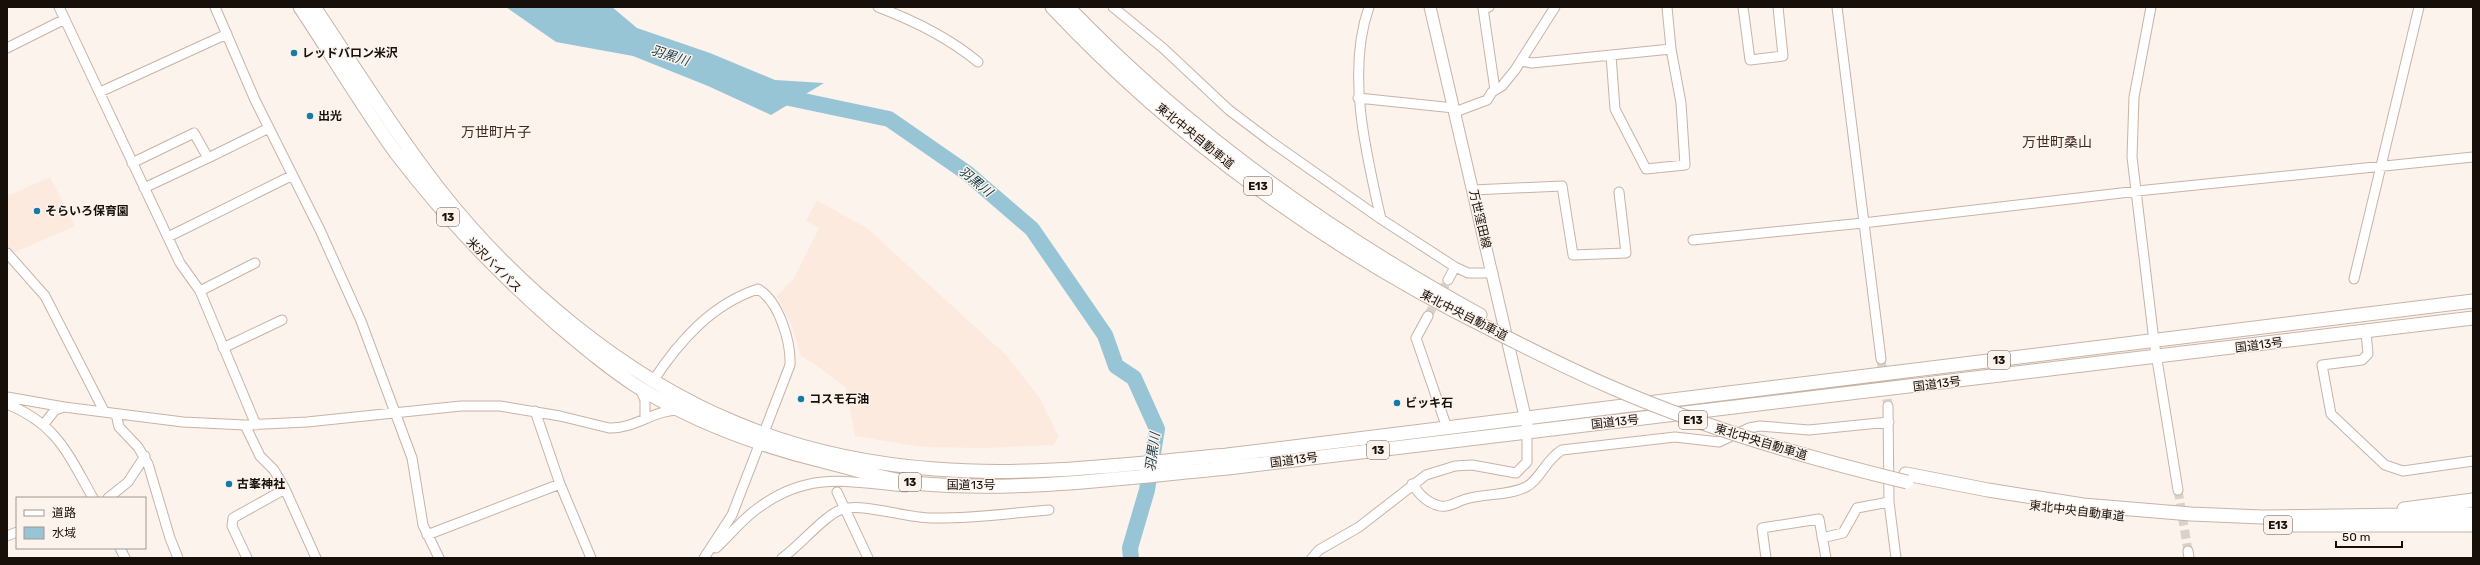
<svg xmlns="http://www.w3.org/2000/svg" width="2480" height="565" font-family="Rubik,'Noto Sans JP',sans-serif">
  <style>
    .built { fill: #fceade }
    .water { fill: #98c5d6 }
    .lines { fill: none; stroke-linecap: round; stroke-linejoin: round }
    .river { stroke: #98c5d6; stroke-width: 16 }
    .minor-tunnel { stroke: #dad1cb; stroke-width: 9; stroke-dasharray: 9 4.5; stroke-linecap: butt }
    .minor-casing { stroke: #c8b3a5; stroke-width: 11 }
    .major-casing { stroke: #c8b3a5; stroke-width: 13 }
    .highway-casing { stroke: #c8b3a5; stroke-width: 15 }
    .minor { stroke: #fff; stroke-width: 9 }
    .major { stroke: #fff; stroke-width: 11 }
    .highway { stroke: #fff; stroke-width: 13 }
    .highway-bridge-casing { stroke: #c8b3a5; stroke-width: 15; stroke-linecap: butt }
    .highway-bridge { stroke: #fff; stroke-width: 13 }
    .poi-dot { fill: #177aa6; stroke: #fcf3ed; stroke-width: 1.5 }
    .labels { text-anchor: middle; stroke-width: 3; stroke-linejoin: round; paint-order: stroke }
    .shield { fill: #fcf3ed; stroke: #5b534e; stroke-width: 1 }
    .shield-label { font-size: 11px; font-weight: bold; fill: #160f0a }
    .poi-label { font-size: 12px; font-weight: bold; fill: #160f0a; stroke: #fcf3ed; text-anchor: start }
    .street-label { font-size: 12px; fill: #160f0a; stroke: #fcf3ed }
    .water-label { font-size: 13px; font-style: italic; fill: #103946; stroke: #fcf3ed }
    .quarter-label { font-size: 14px; fill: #3b2a1f; stroke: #fcf3ed }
  </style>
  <rect width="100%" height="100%" fill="#fcf3ed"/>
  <path class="built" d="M50 177 75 226 11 254 7 246V196Z
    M817 200 868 229 1006 355 1039 397 1059 437 1053 445 986 448 922 447 855 436 846 388 816 365 801 356 792 327 777 296 794 278 819 228 806 220Z"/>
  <path class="water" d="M506 7H612L637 28 710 53 775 80 824 83 771 115 708 86 633 56 556 42Z"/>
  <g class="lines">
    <path class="river" d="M775 95 889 119 967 173 1032 229 1105 335 1116 366 1134 378 1157 429 1147 490 1130 548 1131 558"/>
    <path class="minor-tunnel" d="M1428 316 1448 280
      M1881 359 1888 406
      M2178 490 2188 551"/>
    <defs>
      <path id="minor" d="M59 7 180 263 200 291 256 425
        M215 7 255 100 320 230 361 321 412 458 423 525 439 558
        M878 7C915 21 948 37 978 62
        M1113 7 1164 49 1229 110 1270 141 1381 219 1455 267 1468 273H1493
        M1369 7C1346 72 1366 154 1381 219
        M1489 7 1483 8 1495 90
        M1743 7 1750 60 1783 56 1778 7
        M1837 7 1881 359
        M2151 7 2134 97 2132 157 2154 341 2178 490
        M7 48 65 19
        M1611 55 1615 109 1646 169 1685 165 1681 103 1671 49 1667 7
        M1521 61 1532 63 1671 49
        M100 92 227 34
        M1358 98 1454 108
        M1455 112 1487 100 1492 92 1502 86 1515 70 1555 7
        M208 158 269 128
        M132 163 194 133 208 158 144 188
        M1473 190 1562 186 1573 255 1626 253 1619 192
        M168 237 291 176
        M1693 240 1863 223 2147 190 2473 157
        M7 253 45 296 104 411
        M2354 279 2419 7
        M1448 280 1455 267
        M200 291 255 263
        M1428 316 1416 338 1447 428
        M2366 332 2368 354 2362 360 2322 365 2331 414 2385 465 2403 471 2473 461
        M223 348 282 320
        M653 381C679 341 712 304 758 289 779 301 791 342 790 365L732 515 704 558
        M640 389 645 400V418
        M7 397 64 407
        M7 404C57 424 68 454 93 498
        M1888 406 1889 502 1896 558
        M535 411 560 484 591 558
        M116 414 119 427 138 447 148 464 170 538 178 558
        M44 424 55 410 64 407 183 422 245 425 307 422 461 406H500L560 416 609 428C635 429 653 410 679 410
        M245 425 260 456 274 470 285 489 316 558
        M1412 484C1420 495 1427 503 1440 506 1449 508 1458 501 1466 499 1486 493 1508 496 1526 487 1540 480 1546 459 1562 450L1675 437 1719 442 1749 428 1760 426 1809 430 1889 422
        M837 492 868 558
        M108 498 128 482 145 456
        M427 535 560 484
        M7 536 17 532
        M1822 538 1843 533 1857 508 1889 502
        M120 548 125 558
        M716 548C731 534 744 517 761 506 810 471 849 482 905 487
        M2188 551 2189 558
        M247 558 232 526 233 518 285 489
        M782 558C800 546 825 514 843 509 864 503 906 518 931 518 970 519 1010 513 1049 510
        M1312 558 1319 550 1359 527 1426 475 1455 466 1472 465 1516 473 1527 462V432
        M1766 558 1762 528 1819 519 1826 558"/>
      <path id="major" d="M1430 7 1527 425"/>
      <path id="highway" d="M300 7C332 55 362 106 396 153 444 216 498 273 558 325 584 347 610 369 638 387 696 423 760 446 826 462 858 470 892 482 925 484 1026 492 1128 477 1228 468L2473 318
        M314 7C355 68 394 131 439 189 514 285 624 377 736 423 798 449 868 464 935 469 1033 477 1130 464 1227 455L2473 301
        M1052 7C1176 139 1328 249 1490 329
        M1068 7C1187 131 1329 232 1480 315
        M1906 474 1988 490 2083 505 2191 514 2262 517 2473 514
        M2404 509 2473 500
        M2281 525H2473"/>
    </defs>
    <use href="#minor" class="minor-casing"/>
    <use href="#major" class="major-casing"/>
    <use href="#highway" class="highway-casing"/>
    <use href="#minor" class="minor"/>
    <use href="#major" class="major"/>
    <use href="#highway" class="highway"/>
    <defs>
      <path id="highway-bridge" d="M1490 329C1531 350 1571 370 1613 388 1707 429 1807 458 1907 482"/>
    </defs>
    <use href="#highway-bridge" class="highway-bridge-casing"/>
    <use href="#highway-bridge" class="highway-bridge"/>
  </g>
  <g class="poi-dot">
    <circle cx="294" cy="53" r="4"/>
    <circle cx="310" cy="116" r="4"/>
    <circle cx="37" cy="211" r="4"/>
    <circle cx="801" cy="399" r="4"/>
    <circle cx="1397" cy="403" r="4"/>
    <circle cx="229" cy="484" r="4"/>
  </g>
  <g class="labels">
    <g class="shield">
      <rect x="1244" y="177" width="28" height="18" rx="3"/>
      <rect x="437" y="208" width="22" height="18" rx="3"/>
      <rect x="1988" y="351" width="22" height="18" rx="3"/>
      <rect x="1679" y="411" width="28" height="18" rx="3"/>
      <rect x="1367" y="441" width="22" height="18" rx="3"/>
      <rect x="899" y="473" width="22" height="18" rx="3"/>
      <rect x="2264" y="516" width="28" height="18" rx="3"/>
    </g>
    <g class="shield-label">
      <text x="1258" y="190">E13</text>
      <text x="448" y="221">13</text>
      <text x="1999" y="364">13</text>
      <text x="1693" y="424">E13</text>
      <text x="1378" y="454">13</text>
      <text x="910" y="486">13</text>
      <text x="2278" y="529">E13</text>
    </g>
    <g class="poi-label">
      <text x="302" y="57">レッドバロン米沢</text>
      <text x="318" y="120">出光</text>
      <text x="45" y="215">そらいろ保育園</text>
      <text x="809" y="403">コスモ石油</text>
      <text x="1405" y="407">ビッキ石</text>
      <text x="237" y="488">古峯神社</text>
    </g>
    <g class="street-label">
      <text transform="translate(1195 136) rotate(39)" y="4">東北中央自動車道</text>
      <text transform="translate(1480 219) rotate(77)" y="4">万世窪田線</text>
      <text transform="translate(494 265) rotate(45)" y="4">米沢バイパス</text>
      <text transform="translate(1464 315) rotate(27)" y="4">東北中央自動車道</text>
      <text transform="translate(2259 345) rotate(-7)" y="4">国道13号</text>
      <text transform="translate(1937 384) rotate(-7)" y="4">国道13号</text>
      <text transform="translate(1615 422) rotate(-6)" y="4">国道13号</text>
      <text transform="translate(1761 442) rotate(17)" y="4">東北中央自動車道</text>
      <text transform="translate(1294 460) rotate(-7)" y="4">国道13号</text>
      <text x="971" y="489">国道13号</text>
      <text transform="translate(2077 511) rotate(7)" y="4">東北中央自動車道</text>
    </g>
    <g class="water-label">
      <text transform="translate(670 55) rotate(18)" y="5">羽黒川</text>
      <text transform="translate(976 181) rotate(39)" y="5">羽黒川</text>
      <text transform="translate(1152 452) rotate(-82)" y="5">羽黒川</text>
    </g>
    <g class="quarter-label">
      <text x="496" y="137">万世町片子</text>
      <text x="2057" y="147">万世町桑山</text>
    </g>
  </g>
  <rect width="2480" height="565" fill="none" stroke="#160f0a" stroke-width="16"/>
  <rect x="16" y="497" width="130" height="52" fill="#fcf3ed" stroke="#a09892"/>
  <rect x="24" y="510" width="20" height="6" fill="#ffffff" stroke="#a09892"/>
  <text x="52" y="517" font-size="12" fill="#160f0a">道路</text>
  <rect x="24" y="527" width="20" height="12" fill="#98c5d6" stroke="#a09892"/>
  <text x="52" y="537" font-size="12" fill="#160f0a">水域</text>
  <path d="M2336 541v6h66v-6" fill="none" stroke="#160f0a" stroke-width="2"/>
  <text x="2342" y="541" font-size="12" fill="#160f0a" stroke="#fcf3ed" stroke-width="3" paint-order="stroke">50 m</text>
</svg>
